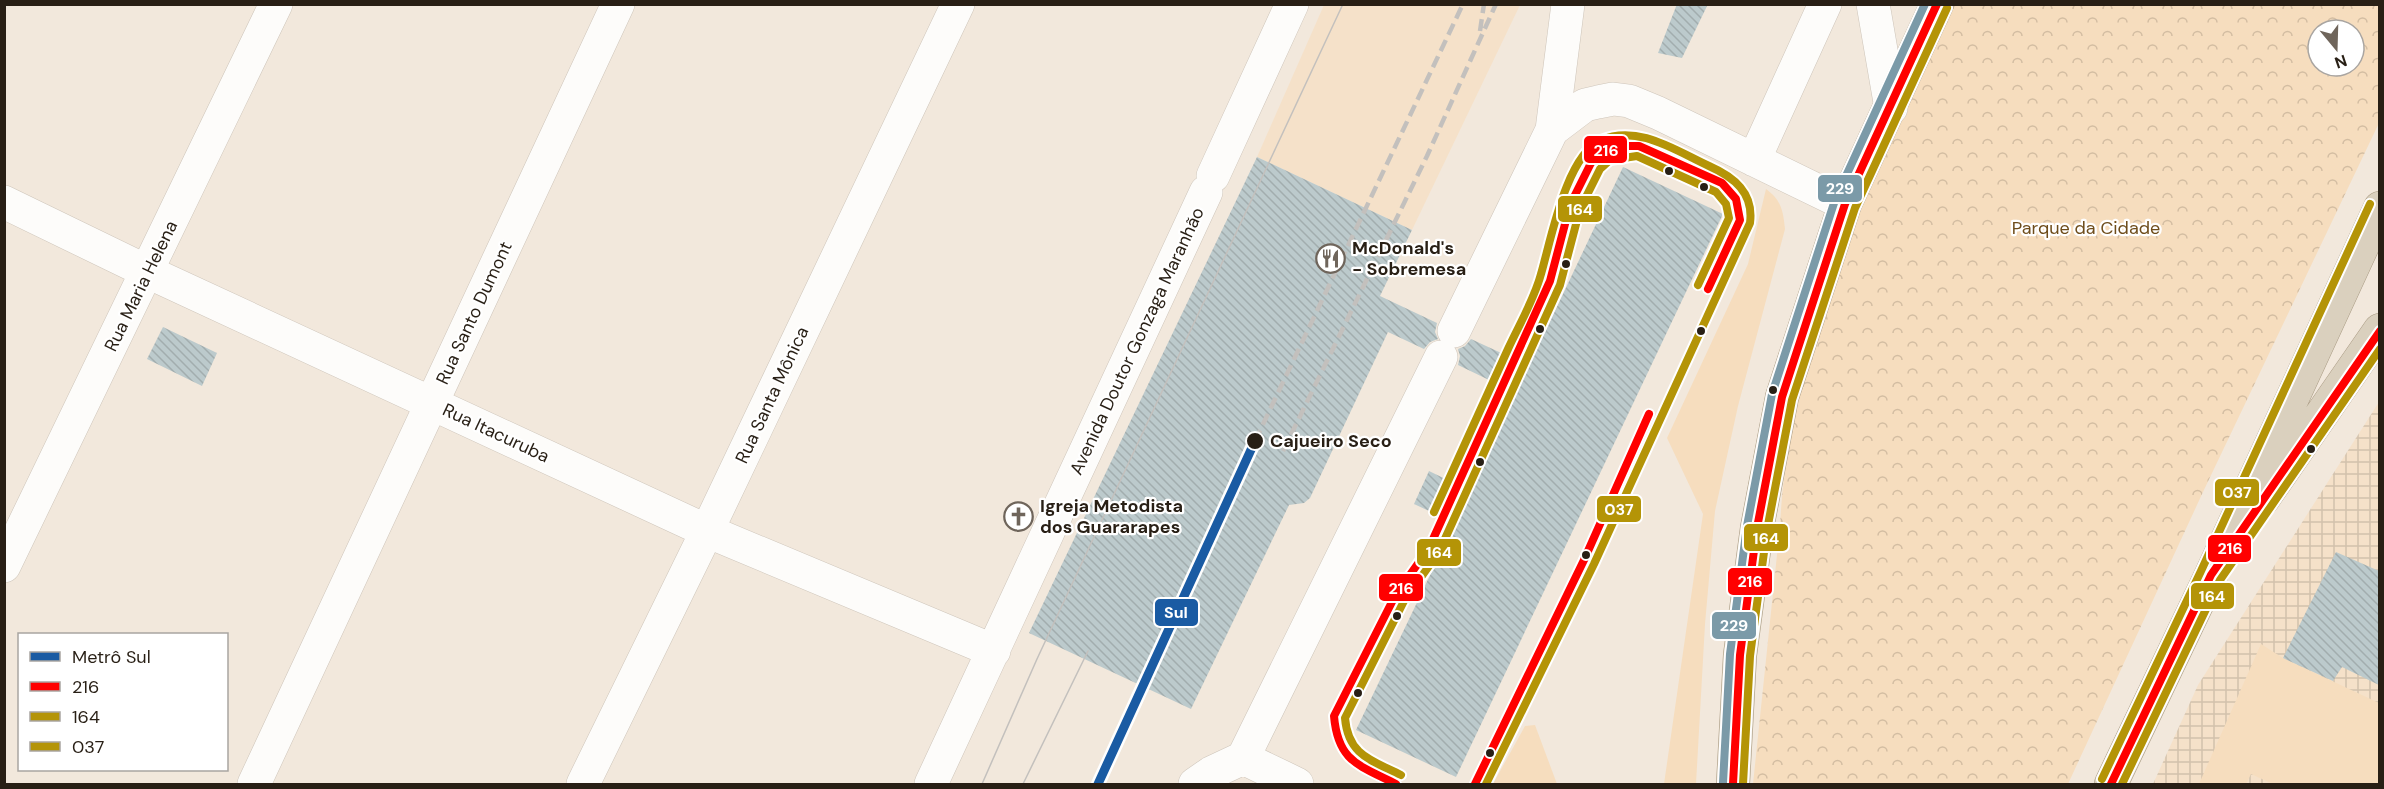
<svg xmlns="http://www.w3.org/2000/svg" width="2384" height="789" font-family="'DM Sans',sans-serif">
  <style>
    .built { fill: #f5e1c9 }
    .industrial { fill: url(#industrial-grid) }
    .green { fill: #f6ddbe }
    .park { fill: url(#park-crowns); fill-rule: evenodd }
    .building { fill: url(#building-back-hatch) }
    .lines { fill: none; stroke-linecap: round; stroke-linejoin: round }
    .minor-casing { stroke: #cec5ba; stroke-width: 34 }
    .highway-casing { stroke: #aa9c85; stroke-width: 34 }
    .minor { stroke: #fdfcfa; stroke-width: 33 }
    .highway { stroke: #dad0be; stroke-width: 33 }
    .tram { stroke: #c3c0bd; stroke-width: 1.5 }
    .rail { stroke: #c3c0bd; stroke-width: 4.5; stroke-dasharray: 12 6; stroke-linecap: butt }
    .bus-1-casing { stroke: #fff; stroke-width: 12 }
    .bus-2-casing { stroke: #fff; stroke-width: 12 }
    .bus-3-casing { stroke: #fff; stroke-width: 12 }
    .bus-4-casing { stroke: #fff; stroke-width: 12 }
    .bus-1 { stroke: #f00; stroke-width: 8 }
    .bus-2 { stroke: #b49407; stroke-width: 8 }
    .bus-3 { stroke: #b49407; stroke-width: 8 }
    .bus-4 { stroke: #7b9aa8; stroke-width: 8 }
    .metro-1-casing { stroke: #fff; stroke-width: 14 }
    .metro-1 { stroke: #1a5ba3; stroke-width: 9 }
    .bus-dot { fill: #281f15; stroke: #fff; stroke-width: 2 }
    .labels { text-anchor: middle; stroke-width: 4.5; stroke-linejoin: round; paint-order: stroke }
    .park-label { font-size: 18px; fill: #6e4c1a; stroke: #fff }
    .poi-label { font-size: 18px; font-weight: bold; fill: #281f15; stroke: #fff; text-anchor: start }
    .street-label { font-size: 18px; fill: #281f15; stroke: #fff }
    .stop-label { font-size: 18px; font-weight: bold; fill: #281f15; stroke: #fff; text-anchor: start }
    .line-badge { stroke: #fff; stroke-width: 2 }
    .badge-label { font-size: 16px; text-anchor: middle; font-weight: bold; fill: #fff }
  </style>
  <defs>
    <pattern id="industrial-grid" width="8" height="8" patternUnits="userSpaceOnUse" patternTransform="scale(1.5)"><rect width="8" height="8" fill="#f5e1c9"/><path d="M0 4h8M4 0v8" fill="none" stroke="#d2c1ac"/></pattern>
    <pattern id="park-crowns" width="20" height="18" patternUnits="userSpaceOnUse" patternTransform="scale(1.5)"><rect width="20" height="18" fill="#f6ddbe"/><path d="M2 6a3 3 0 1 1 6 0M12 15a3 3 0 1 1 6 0" fill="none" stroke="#d3bda2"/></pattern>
    <pattern id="building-back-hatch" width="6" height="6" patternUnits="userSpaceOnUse" patternTransform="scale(1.5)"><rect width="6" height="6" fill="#bccacc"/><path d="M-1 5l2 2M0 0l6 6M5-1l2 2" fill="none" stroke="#a2adae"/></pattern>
  </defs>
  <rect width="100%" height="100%" fill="#f2e8dc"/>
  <path class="built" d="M1324 5H1520L1412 230 1257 157Z"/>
  <path class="industrial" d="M2379 402V784H2153L2198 685Z"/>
  <path class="green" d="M1766 189C1781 200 1783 210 1785 229L1738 406 1715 511 1705 624 1696 784H1664L1703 514 1667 438 1748 264Z
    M2261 644 2283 658 2379 703V784H2273L2251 774 2246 784H2199Z
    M1535 725 1557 784H1493L1525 726Z"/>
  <path class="park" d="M1948 5H2379V123L2203 492 2068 784H1753L1780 526C1789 341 1877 172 1948 5ZM2318 30H2354V66H2318Z"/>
  <path class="building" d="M1677 4H1708L1682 58 1658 53Z
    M1257 157 1412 230 1380 296 1437 323 1435 332 1438 339 1430 342 1424 349 1388 332 1310 498 1304 503 1289 505 1191 709 1029 633Z
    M1623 167 1723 214 1456 777 1356 730 1455 523 1414 504 1429 471 1470 491 1516 393 1458 365 1460 356 1458 349 1465 346 1471 339 1529 366Z
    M163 327 217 353 202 386 147 359Z
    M2336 552 2379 571V685L2342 667 2333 681 2283 658Z"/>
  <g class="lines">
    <defs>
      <path id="minor" d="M1873 4 1891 108
        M1552 130 1568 4
        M1754 160 1825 4
        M1213 176 1292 4
        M4 202 148 272 707 531 994 651
        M1454 331 1552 130 1585 105 1598 102 1613 99 1629 101 1658 113 1845 204
        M4 566 276 4
        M1243 758 1297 784
        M254 784 618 4
        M583 784 707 531 958 4
        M931 784 1206 192
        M1195 784 1211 773 1243 758 1441 357"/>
      <path id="highway" d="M2263 499 2380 330
        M1733 784 1740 655 1757 528 1782 397 1845 204 1937 4
        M2111 784 2211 575 2380 208"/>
    </defs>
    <use href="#minor" class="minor-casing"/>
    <use href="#highway" class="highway-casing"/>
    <use href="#minor" class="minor"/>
    <use href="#highway" class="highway"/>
    <path class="tram" d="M982 784 1037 659 1343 4
      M1023 784 1088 651"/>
    <path class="rail" d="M1480 31 1484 4
      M1255 441 1463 4
      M1283 451 1427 156 1496 4"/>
    <defs>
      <path id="bus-1" d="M1396 784C1359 765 1338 762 1334 716L1395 596 1429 548 1550 281 1570 205 1591 163 1605 150 1621 146H1639L1722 183 1736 199 1740 220 1708 289
        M1475 784 1584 560 1649 414
        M1733 784 1740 655 1757 528 1782 397 1845 204 1937 4
        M2111 784 2211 575 2380 331"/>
      <path id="bus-2" d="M1401 775C1371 760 1348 755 1345 718L1404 601 1439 552 1560 285 1580 209 1600 169 1610 160 1637 156 1716 192 1726 204 1729 218 1698 285
        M1743 784 1750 656 1767 530 1792 400 1855 208 1947 8
        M2122 784 2220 580 2380 349"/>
      <path id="bus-3" d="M1434 512C1459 458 1483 403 1508 349 1519 325 1534 300 1541 274 1551 240 1566 156 1601 140 1638 124 1676 151 1709 166 1734 177 1754 193 1750 223L1594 564 1486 784
        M2102 779 2201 571 2370 204"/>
      <path id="bus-4" d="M1723 783 1730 654 1747 526 1772 394 1835 200 1925 4"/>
    </defs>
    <use href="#bus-1" class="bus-1-casing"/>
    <use href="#bus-2" class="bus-2-casing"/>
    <use href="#bus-3" class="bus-3-casing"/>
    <use href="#bus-4" class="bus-4-casing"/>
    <use href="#bus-1" class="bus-1"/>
    <use href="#bus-2" class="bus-2"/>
    <use href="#bus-3" class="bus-3"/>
    <use href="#bus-4" class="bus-4"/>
    <defs>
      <path id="metro-1" d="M1098 784 1255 441"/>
    </defs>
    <use href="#metro-1" class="metro-1-casing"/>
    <use href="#metro-1" class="metro-1"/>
  </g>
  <defs>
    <symbol id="restaurant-ring" viewBox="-11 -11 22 22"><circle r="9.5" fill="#fff" stroke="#6f655b" stroke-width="1.5"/><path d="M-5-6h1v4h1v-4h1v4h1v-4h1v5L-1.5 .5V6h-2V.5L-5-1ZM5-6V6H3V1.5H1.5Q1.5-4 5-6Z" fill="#6f655b"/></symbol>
    <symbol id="church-ring" viewBox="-11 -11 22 22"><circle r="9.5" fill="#fff" stroke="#6f655b" stroke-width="1.5"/><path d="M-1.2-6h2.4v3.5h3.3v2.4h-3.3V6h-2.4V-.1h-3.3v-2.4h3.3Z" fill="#6f655b"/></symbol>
  </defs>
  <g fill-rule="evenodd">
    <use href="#restaurant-ring" x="1314" y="242" width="33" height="33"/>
    <use href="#church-ring" x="1002" y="500" width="33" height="33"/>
  </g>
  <g class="bus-dot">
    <circle cx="1669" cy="171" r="5"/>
    <circle cx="1704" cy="187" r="5"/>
    <circle cx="1566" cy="264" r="5"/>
    <circle cx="1540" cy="329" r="5"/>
    <circle cx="1701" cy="331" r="5"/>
    <circle cx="1773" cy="390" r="5"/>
    <circle cx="1255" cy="441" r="9"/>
    <circle cx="2311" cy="449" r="5"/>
    <circle cx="1480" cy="462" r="5"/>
    <circle cx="1586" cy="555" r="5"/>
    <circle cx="1397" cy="616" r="5"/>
    <circle cx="1358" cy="693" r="5"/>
    <circle cx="1490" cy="753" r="5"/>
  </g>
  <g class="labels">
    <g class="park-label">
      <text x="2086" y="234">Parque da Cidade</text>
    </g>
    <g class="poi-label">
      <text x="1352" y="254">McDonald's<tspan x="1352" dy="21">- Sobremesa</tspan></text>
      <text x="1040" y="512">Igreja Metodista<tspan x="1040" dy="21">dos Guararapes</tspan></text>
    </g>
    <g class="street-label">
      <text transform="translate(141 286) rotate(-64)" y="6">Rua Maria Helena</text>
      <text transform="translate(474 313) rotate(-65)" y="6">Rua Santo Dumont</text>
      <text transform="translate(1137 341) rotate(-65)" y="6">Avenida Doutor Gonzaga Maranhão</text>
      <text transform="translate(772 395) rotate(-65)" y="6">Rua Santa Mônica</text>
      <text transform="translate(496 433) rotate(25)" y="6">Rua Itacuruba</text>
    </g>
    <g class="stop-label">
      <text x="1270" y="447">Cajueiro Seco</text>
    </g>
  </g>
  <g class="line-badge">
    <rect x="1583" y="135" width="45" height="29" rx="6" fill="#f00"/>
    <rect x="1817" y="174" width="46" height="29" rx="6" fill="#7b9aa8"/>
    <rect x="1557" y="195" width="46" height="28" rx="6" fill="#b49407"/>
    <rect x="2214" y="478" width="46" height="29" rx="6" fill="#b49407"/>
    <rect x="1596" y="495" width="46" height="28" rx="6" fill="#b49407"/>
    <rect x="1743" y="523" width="46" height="29" rx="6" fill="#b49407"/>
    <rect x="2207" y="534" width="45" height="29" rx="6" fill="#f00"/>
    <rect x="1416" y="538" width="46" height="29" rx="6" fill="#b49407"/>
    <rect x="1727" y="567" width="46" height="29" rx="6" fill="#f00"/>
    <rect x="1378" y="573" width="46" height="29" rx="6" fill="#f00"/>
    <rect x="2190" y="582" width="45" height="28" rx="6" fill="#b49407"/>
    <rect x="1154" y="598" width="45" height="29" rx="6" fill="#1a5ba3"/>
    <rect x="1711" y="611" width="46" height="29" rx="6" fill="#7b9aa8"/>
  </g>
  <g class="badge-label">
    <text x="1606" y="156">216</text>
    <text x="1840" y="194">229</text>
    <text x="1580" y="215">164</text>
    <text x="2237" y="498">037</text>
    <text x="1619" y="515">037</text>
    <text x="1766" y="544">164</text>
    <text x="2230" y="554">216</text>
    <text x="1439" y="558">164</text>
    <text x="1750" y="587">216</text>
    <text x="1401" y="594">216</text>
    <text x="2212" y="602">164</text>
    <text x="1176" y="618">Sul</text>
    <text x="1734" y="631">229</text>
  </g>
  <rect width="2384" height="789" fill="none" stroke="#281f15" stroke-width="12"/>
  <rect x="18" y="633" width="210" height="138" fill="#ffffff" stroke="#a9a5a1" stroke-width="1.5"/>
  <rect x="30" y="652" width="30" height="9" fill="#1a5ba3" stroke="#a9a5a1" stroke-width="1.5"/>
  <text x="72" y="663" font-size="18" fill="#281f15">Metrô Sul</text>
  <rect x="30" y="682" width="30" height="9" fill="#ff0000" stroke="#a9a5a1" stroke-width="1.5"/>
  <text x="72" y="693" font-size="18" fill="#281f15">216</text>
  <rect x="30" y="712" width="30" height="9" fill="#b49407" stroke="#a9a5a1" stroke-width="1.5"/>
  <text x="72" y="723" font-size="18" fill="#281f15">164</text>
  <rect x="30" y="742" width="30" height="9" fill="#b49407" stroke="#a9a5a1" stroke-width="1.5"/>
  <text x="72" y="753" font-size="18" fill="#281f15">037</text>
  <g transform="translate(2336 48) rotate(161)"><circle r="28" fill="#ffffff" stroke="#a9a5a1" stroke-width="1.5"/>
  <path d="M0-4.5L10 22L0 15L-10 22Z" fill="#6f655b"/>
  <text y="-9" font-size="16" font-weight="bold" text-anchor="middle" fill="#281f15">N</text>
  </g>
</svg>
